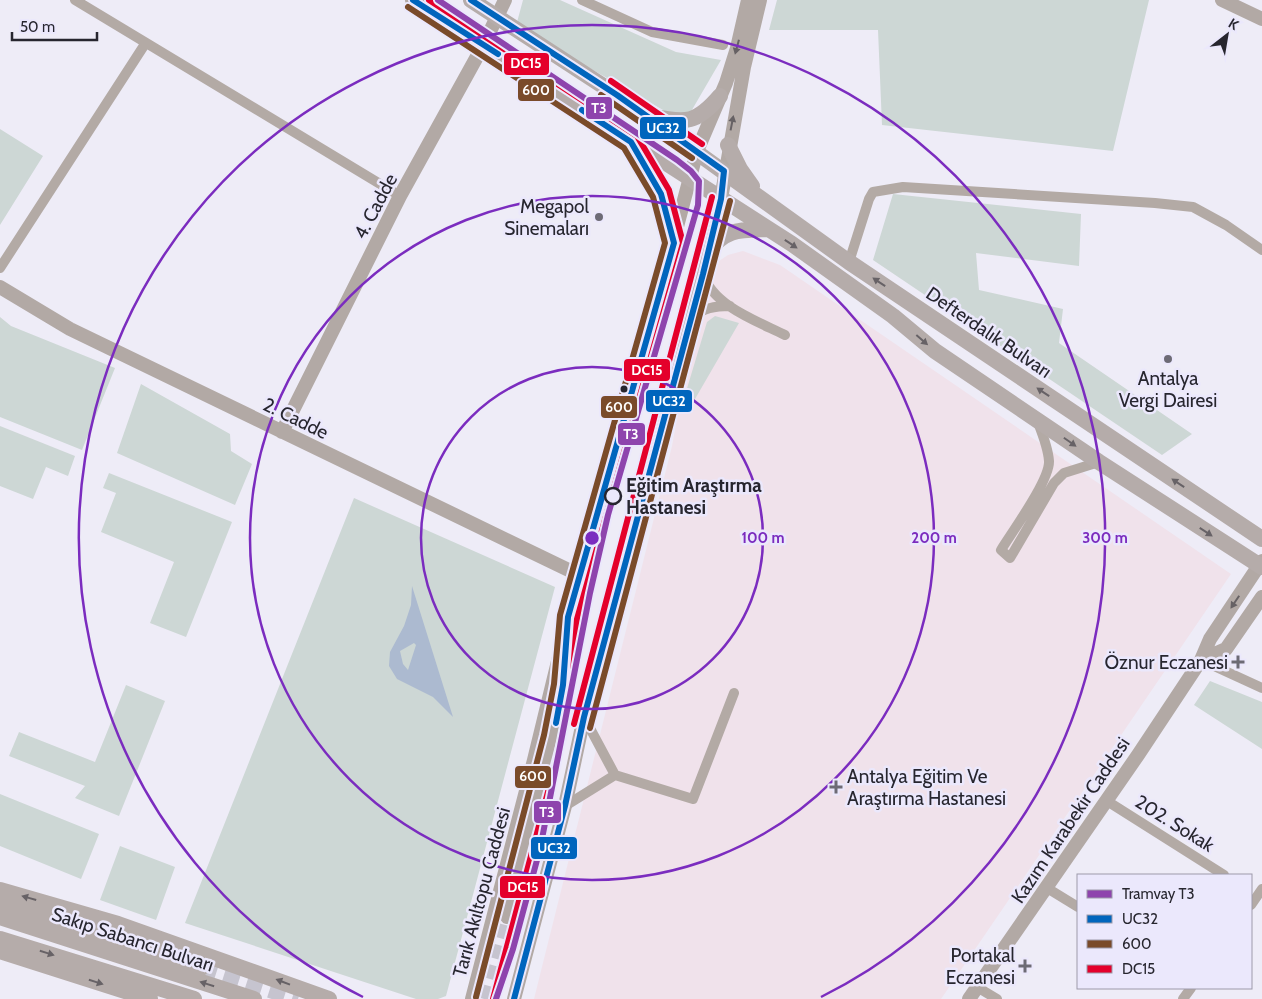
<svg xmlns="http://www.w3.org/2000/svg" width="1262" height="999" font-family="Cabin,sans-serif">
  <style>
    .medical { fill: #f0e2eb }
    .green { fill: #cdd7d5 }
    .water { fill: #acbad0; fill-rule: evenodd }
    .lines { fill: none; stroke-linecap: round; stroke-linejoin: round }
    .secondary-tunnel { stroke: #c6c4cf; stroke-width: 14; stroke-dasharray: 14 7; stroke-linecap: butt }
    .primary-tunnel { stroke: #c6c4cf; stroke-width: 16; stroke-dasharray: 16 8; stroke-linecap: butt }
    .street { stroke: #b3aaa5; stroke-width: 10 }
    .secondary { stroke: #b2a9a5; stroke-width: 14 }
    .primary { stroke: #b5acaa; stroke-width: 16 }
    .bus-1-casing { stroke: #ebe8fc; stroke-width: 10 }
    .bus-2-casing { stroke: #ebe8fc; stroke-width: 10 }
    .bus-3-casing { stroke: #ebe8fc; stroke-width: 10 }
    .bus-1 { stroke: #0065bd; stroke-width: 6 }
    .bus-2 { stroke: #7a4b2a; stroke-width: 6 }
    .bus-3 { stroke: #e4002b; stroke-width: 6 }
    .tram-1-casing { stroke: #ebe8fc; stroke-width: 10 }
    .tram-1 { stroke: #8e44ad; stroke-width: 6 }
    .oneway { fill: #666164 }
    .oneway2 { fill: #676266 }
    .ring { fill: none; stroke: #7b2cbf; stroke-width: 2.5 }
    .poi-dot { fill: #6d6b75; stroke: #ebe8fc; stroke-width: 2 }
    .bus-dot { fill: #27262f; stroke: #ebe8fc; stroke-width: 2 }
    .stop-dot { fill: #ebe8fc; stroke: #27262f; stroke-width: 2.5 }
    .labels { text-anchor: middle; stroke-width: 5; stroke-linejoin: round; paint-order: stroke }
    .street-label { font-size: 19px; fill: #27262f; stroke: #ebe8fc }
    .poi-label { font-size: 19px; fill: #27262f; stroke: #ebe8fc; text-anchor: end }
    .stop-label { font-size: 19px; font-weight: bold; fill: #27262f; stroke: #ebe8fc; text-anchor: start }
    .centre { fill: #7b2cbf; stroke: #ebe8fc; stroke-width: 2.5 }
    .ring-label { font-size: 15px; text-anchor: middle; font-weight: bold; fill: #7b2cbf; stroke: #ebe8fc; stroke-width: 5; stroke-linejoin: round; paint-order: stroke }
    .line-badge { stroke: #ebe8fc; stroke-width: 2 }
    .badge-label { font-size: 14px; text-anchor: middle; font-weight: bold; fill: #fff }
  </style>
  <rect width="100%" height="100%" fill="#eeecf7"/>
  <path class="medical" d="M743 251 780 265 1231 574 941 999H534L672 446 684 381 719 261 728 255Z"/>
  <path class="green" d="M523 0H560L676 52 721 60 689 115 677 118 516 26Z
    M777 0H1149L1113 151 882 125 878 30H769Z
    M0 129 43 156 0 225Z
    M893 194 1081 214 1079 266 976 253 979 290 1063 309 1059 343 1192 434 1162 455 873 260Z
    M715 316 739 323 695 399 685 395 707 322Z
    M0 317 11 326 115 368 82 450 0 417Z
    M141 384 230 434 231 451 252 464 235 505 117 453Z
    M0 426 75 456 68 476 46 467 33 499 0 486Z
    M109 473 232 522 186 637 150 623 174 562 101 532 116 493 103 488Z
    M354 498 555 587 446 996 438 999H416L185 923Z
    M1210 681 1262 702V749L1194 705Z
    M126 685 165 701 119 816 75 798 85 786 9 756 19 732 95 762Z
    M0 794 99 834 81 879 0 846Z
    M120 846 175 867 156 920 100 900Z"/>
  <path class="water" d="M412 586 453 717 433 697 397 679 389 666 390 652 404 626 411 605ZM414 643 416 645 408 670 403 664 400 651Z"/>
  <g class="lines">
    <path class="secondary-tunnel" d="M484 999 507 917"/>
    <path class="primary-tunnel" d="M201 968 298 999"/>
    <path class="street" d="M75 0 400 196
      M582 0 652 32 723 45
      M849 262 869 199 873 192 903 187 1155 203 1193 207 1226 225 1262 250
      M0 268 145 44
      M703 274C713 306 757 321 785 335
      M691 318C703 308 715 306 730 306
      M1037 420C1042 433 1048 447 1049 461 1050 480 1012 532 1001 550L1010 558 1054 483 1064 473 1099 462
      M1201 660 1262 688
      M584 717 615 775
      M1107 801 1224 875
      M565 806 615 775 693 799 734 693
      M1047 888 1078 907
      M1251 905 1262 889
      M977 987 997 999
      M1183 999 1191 988"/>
    <path class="secondary" d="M1222 0 1262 19
      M0 287 70 329 579 575
      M282 432 400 196 484 44 505 0
      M1201 660 1226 649 1262 597
      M507 917 553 737 565 662
      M472 999 534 760 579 575 625 423 697 151 726 83 737 48 748 0
      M514 999 565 806 584 717 703 274 721 199 744 67 760 0
      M969 999 1138 755 1201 660 1210 639 1262 561"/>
    <path class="primary" d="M413 0 792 244 893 316 935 351 1099 462 1262 567
      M471 0 617 95 849 262 1262 539
      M652 116C686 124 697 123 720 96
      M632 144 661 194 674 243
      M728 145 740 169 752 186
      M707 252C727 228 739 230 768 229
      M0 890 118 924 329 999
      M0 902 201 968
      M0 917 254 999
      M0 939 194 999
      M0 951 150 999"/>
    <defs>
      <path id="bus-1" d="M413 0 498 54
        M471 0 617 95 724 171 721 199 703 274 584 717 565 806 514 999
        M556 723 563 685 568 617 674 243 661 194 631 142 582 110"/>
      <path id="bus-2" d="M408 7 624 148 653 197 665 243 560 615 554 684 544 735 476 997
        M601 95 692 158
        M590 728 730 201"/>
      <path id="bus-3" d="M429 0 637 136 669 190 683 243 577 619 572 686 562 739 493 999
        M611 81 702 144
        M574 724 712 197"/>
    </defs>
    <use href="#bus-1" class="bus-1-casing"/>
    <use href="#bus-2" class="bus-2-casing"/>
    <use href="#bus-3" class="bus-3-casing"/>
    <use href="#bus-1" class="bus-1"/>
    <use href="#bus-2" class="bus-2"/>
    <use href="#bus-3" class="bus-3"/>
    <defs>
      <path id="tram-1" d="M438 0 677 160 691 171 699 181 698 205 608 515 590 593 540 849 513 949 496 999"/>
    </defs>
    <use href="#tram-1" class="tram-1-casing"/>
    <use href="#tram-1" class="tram-1"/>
  </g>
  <defs><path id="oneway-solid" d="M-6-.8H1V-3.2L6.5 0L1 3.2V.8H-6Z" transform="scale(1.25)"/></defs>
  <g class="oneway">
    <use href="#oneway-solid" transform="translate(737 47) rotate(105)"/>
    <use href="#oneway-solid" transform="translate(732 123) rotate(-79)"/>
    <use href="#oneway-solid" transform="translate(1235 602) rotate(124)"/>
  </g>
  <g class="oneway2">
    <use href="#oneway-solid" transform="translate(791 244) rotate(34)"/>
    <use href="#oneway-solid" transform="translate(879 282) rotate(-146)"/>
    <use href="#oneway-solid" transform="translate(922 340) rotate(41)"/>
    <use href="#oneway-solid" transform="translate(1043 392) rotate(-146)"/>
    <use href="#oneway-solid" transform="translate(1070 442) rotate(35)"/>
    <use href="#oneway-solid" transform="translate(1178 483) rotate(-146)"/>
    <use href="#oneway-solid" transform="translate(1206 532) rotate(33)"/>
    <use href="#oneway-solid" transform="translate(29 898) rotate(-164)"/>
    <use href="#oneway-solid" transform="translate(47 953) rotate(17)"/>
    <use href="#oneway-solid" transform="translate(96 982) rotate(18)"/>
    <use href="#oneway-solid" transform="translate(283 982) rotate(-159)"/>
    <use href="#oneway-solid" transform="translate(207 984) rotate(-162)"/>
  </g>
  <g class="ring">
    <circle cx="592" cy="538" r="171"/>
    <circle cx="592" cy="538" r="342"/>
    <path d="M363 997A513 513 0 1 1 821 997"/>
  </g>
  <g class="poi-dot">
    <circle cx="599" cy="217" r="5"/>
    <circle cx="1168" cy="359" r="5"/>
    <path d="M1235.5 654.5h5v5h5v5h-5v5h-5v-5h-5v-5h5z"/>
    <path d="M833.5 779.5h5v5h5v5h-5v5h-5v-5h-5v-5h5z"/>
    <path d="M1022.5 958.5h5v5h5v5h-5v5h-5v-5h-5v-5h5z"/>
  </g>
  <circle class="bus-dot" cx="624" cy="389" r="4.5"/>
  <circle class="stop-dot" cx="613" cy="496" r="8"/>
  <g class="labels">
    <g class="street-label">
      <text transform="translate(375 206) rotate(-62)" y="7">4. Cadde</text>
      <text transform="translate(989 332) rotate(34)" y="7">Defterdalık Bulvarı</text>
      <text transform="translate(296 418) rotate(26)" y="7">2. Cadde</text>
      <text transform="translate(1070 820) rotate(-56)" y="7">Kazım Karabekir Caddesi</text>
      <text transform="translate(1175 823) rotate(32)" y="7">202. Sokak</text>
      <text transform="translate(481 892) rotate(-75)" y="7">Tarık Akıltopu Caddesi</text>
      <text transform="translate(133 939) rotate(18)" y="7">Sakıp Sabancı Bulvarı</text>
    </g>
    <g class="poi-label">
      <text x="589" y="213">Megapol<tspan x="589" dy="22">Sinemaları</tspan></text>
      <text x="1168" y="385" text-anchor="middle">Antalya<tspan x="1168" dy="22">Vergi Dairesi</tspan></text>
      <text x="1228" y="669">Öznur Eczanesi</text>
      <text x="847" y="783" text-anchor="start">Antalya Eğitim Ve<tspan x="847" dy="22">Araştırma Hastanesi</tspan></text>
      <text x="1015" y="962">Portakal<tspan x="1015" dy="22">Eczanesi</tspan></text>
    </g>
    <g class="stop-label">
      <text x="626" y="492">Eğitim Araştırma<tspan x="626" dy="22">Hastanesi</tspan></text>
    </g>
  </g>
  <circle cx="592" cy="538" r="8" class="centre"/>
  <g class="ring-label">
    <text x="763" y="543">100 m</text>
    <text x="934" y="543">200 m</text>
    <text x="1105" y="543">300 m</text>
  </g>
  <g class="line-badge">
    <rect x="503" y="52" width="47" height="24" rx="5" fill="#e4002b"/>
    <rect x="517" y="78" width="38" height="24" rx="5" fill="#7a4b2a"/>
    <rect x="585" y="96" width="28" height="24" rx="5" fill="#8e44ad"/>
    <rect x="639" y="116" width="48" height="24" rx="5" fill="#0065bd"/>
    <rect x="623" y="358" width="48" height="24" rx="5" fill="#e4002b"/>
    <rect x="645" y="389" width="48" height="24" rx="5" fill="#0065bd"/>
    <rect x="600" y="395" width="38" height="24" rx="5" fill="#7a4b2a"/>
    <rect x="617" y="422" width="29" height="24" rx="5" fill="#8e44ad"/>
    <rect x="514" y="765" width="38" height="24" rx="5" fill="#7a4b2a"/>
    <rect x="533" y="800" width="29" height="24" rx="5" fill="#8e44ad"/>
    <rect x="530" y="836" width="48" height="24" rx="5" fill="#0065bd"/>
    <rect x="499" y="875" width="47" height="24" rx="5" fill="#e4002b"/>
  </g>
  <g class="badge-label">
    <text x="526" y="68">DC15</text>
    <text x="536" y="95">600</text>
    <text x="599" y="113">T3</text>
    <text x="663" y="133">UC32</text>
    <text x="647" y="375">DC15</text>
    <text x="669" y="406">UC32</text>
    <text x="619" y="412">600</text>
    <text x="631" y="439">T3</text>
    <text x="533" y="781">600</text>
    <text x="547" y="817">T3</text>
    <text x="554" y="853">UC32</text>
    <text x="523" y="892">DC15</text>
  </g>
  <rect x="1077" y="874" width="175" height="115" fill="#ebe8fc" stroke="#9d9aaa"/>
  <rect x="1087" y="890" width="25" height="8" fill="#8e44ad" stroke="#9d9aaa"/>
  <text x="1122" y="899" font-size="15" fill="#27262f">Tramvay T3</text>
  <rect x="1087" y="915" width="25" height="8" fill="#0065bd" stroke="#9d9aaa"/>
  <text x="1122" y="924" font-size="15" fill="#27262f">UC32</text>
  <rect x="1087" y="940" width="25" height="8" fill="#7a4b2a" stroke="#9d9aaa"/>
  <text x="1122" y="949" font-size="15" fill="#27262f">600</text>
  <rect x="1087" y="965" width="25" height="8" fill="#e4002b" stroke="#9d9aaa"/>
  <text x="1122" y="974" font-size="15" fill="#27262f">DC15</text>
  <g transform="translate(1227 35) rotate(31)" stroke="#ebe8fc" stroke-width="4" paint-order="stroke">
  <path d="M0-4L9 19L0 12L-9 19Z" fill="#27262f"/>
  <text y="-8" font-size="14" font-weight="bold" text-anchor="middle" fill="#27262f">K</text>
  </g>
  <path d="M12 32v8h85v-8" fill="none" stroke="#27262f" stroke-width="2.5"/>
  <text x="20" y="32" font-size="15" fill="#27262f" stroke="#ebe8fc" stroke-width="4" paint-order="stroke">50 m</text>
</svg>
